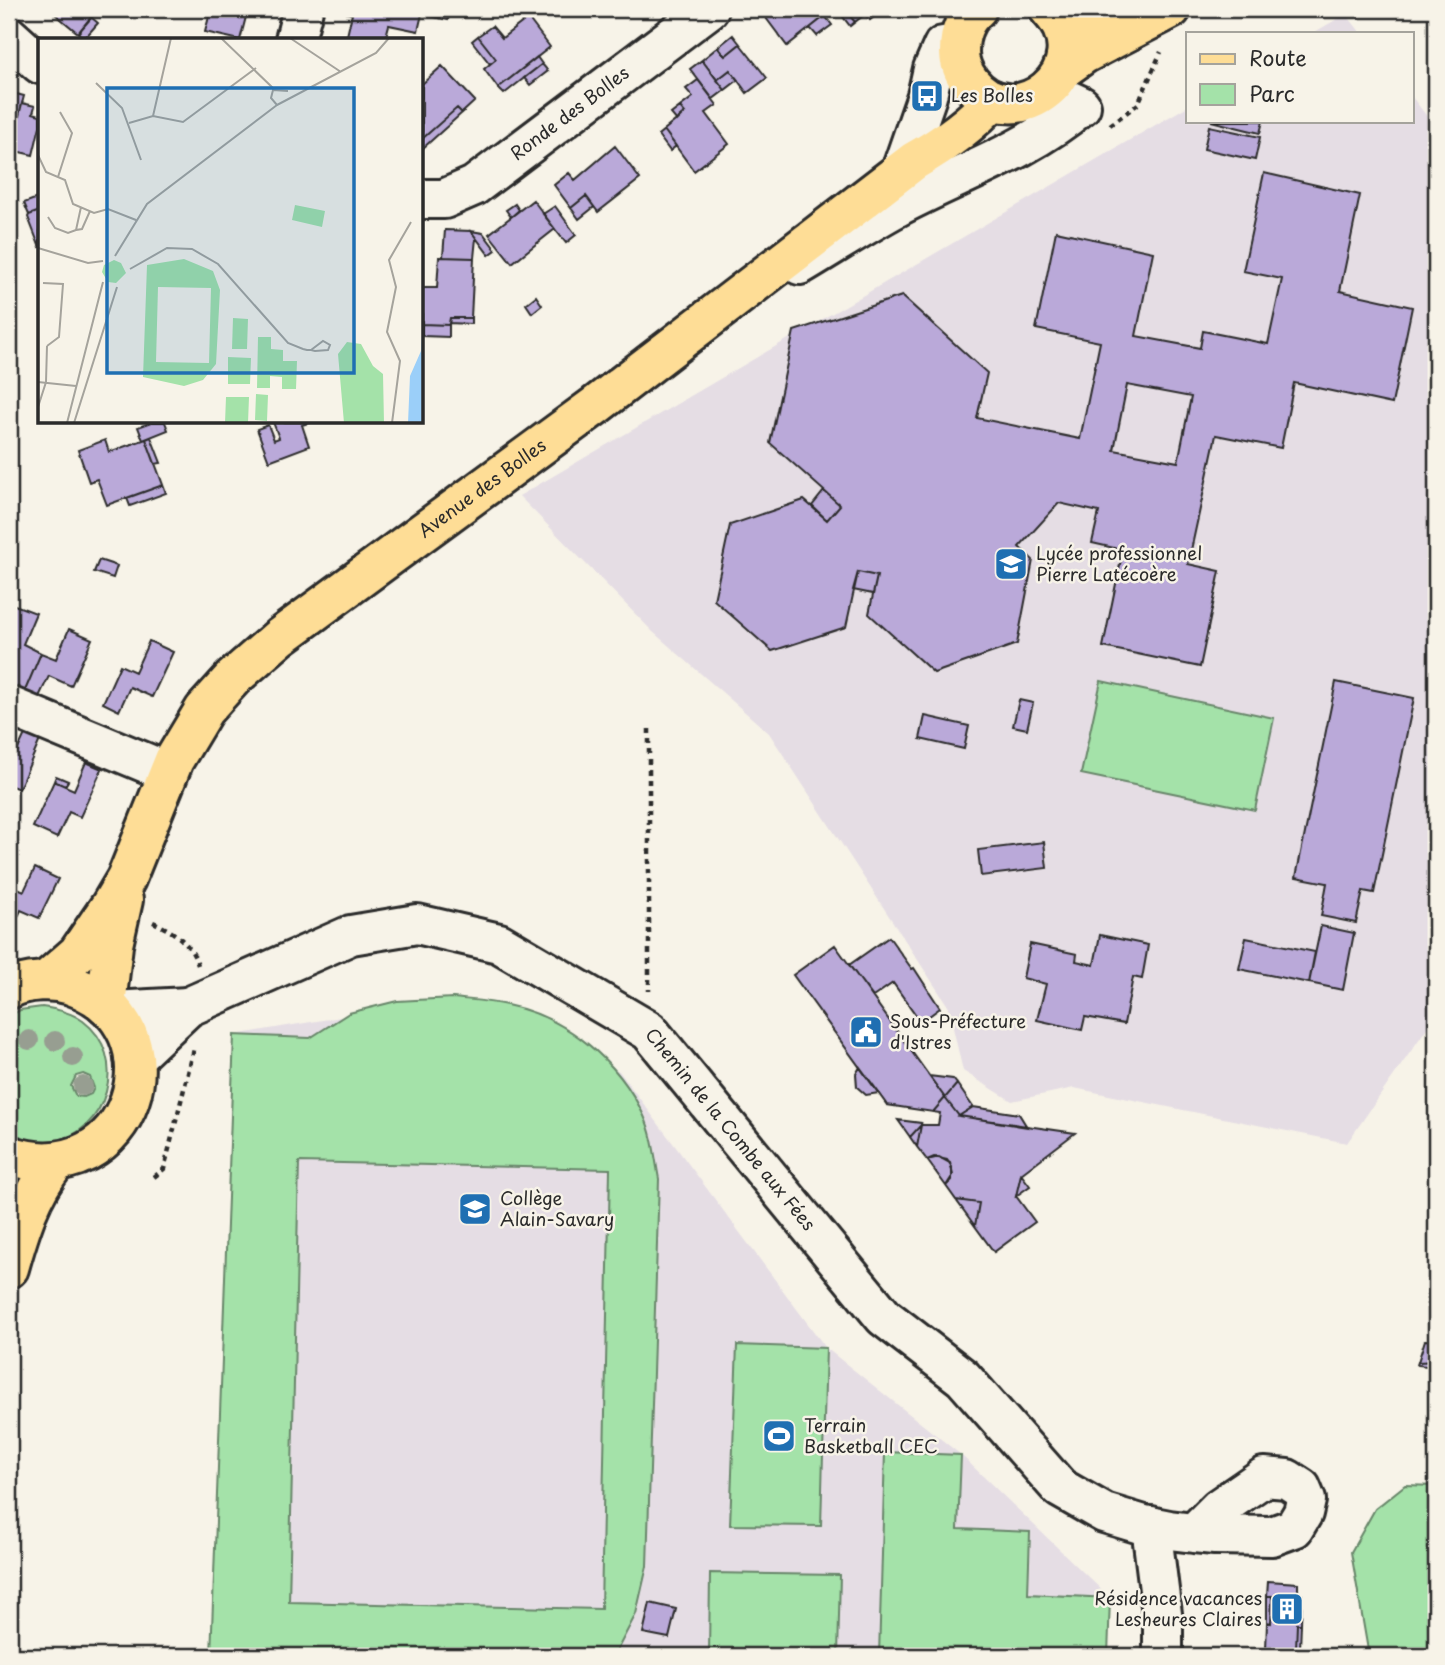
<svg xmlns="http://www.w3.org/2000/svg" width="1445" height="1665" font-family="'Playpen Sans',sans-serif">
  <style>
    .built { fill: #e5dde4 }
    .green { fill: #a4e2a9; stroke: #68866a; stroke-width: 2; fill-rule: evenodd }
    .building { fill: #baa9d9; stroke: #2b2b2b; stroke-width: 2; fill-rule: evenodd }
    .lines { fill: none; stroke-linecap: round; stroke-linejoin: round }
    .minor-casing { stroke: #2b2b2b; stroke-width: 44 }
    .major-casing { stroke: #2b2b2b; stroke-width: 44 }
    .path { stroke: #2b2b2b; stroke-width: 4.5; stroke-dasharray: 5 5; stroke-linecap: butt }
    .minor { stroke: #f7f3e8; stroke-width: 38 }
    .major { stroke: #fedd96; stroke-width: 38 }
    .tree { fill: #979e91 }
    .labels { text-anchor: middle; stroke-width: 5; stroke-linejoin: round; paint-order: stroke }
    .poi-label { font-size: 18px; fill: #2b2b2b; stroke: #f7f3e8; text-anchor: start }
    .street-label { font-size: 18px; fill: #2b2b2b; stroke: #f7f3e8 }
    .inset-road { fill: none; stroke: #a5a39c; stroke-width: 2 }
    .view { fill: #1f6fb2; fill-opacity: 0.15; stroke: #1f6fb2; stroke-width: 3.5 }
    .inset-edge { fill: none; stroke: #2b2b2b; stroke-width: 3.5 }
  </style>
  <rect width="100%" height="100%" fill="#f7f3e8"/>
  <filter id="ink" filterUnits="userSpaceOnUse"><feTurbulence type="fractalNoise" baseFrequency=".0143" numOctaves="2"/><feDisplacementMap in="SourceGraphic" scale="14" xChannelSelector="R" yChannelSelector="G"/><feConvolveMatrix kernelMatrix="1 2 1 2 8 2 1 2 1" color-interpolation-filters="sRGB"/></filter>
  <g filter="url(#ink)">
    <path class="built" d="M1346 14 1361 33H1313Z
      M1412 97 1436 128V1015L1347 1143 1074 1088 1012 1101 963 1071 948 1006 769 733 653 632 519 496 1188 106V121H1412Z
      M453 998 619 1071 826 1348 961 1455 1110 1598 1108 1656H211L234 1035Z"/>
    <path class="green" d="M1101 681 1274 718 1255 810 1081 774Z
      M453 998C471 1000 489 1001 507 1005 566 1017 619 1061 644 1116 653 1135 655 1158 659 1179L647 1566 636 1614 614 1656H211L234 1035 310 1038 349 1013 397 1001ZM299 1162 610 1169 601 1609 289 1602Z
      M42 1007C57 1009 71 1012 83 1021 130 1056 108 1134 51 1142 36 1144 22 1139 9 1134V1069L13 1061 9 1051V1016L20 1010ZM83 1074 90 1077 94 1088 91 1094 84 1097 76 1096 71 1086 76 1076Z
      M737 1345 826 1348 821 1526 730 1525Z
      M885 1452 961 1455 958 1529 1030 1532 1028 1594 1110 1598 1108 1656H879Z
      M1405 1485 1436 1486V1656H1369L1351 1552 1375 1509Z
      M710 1573 840 1575 838 1656H709Z"/>
    <path class="building" d="M49 9H99L78 33Z
      M211 9H248L240 40 205 32Z
      M248 9H258L256 18 246 15Z
      M348 9H397L422 14 418 31 389 25 385 40H346L352 14 347 13Z
      M398 9H450L448 20Z
      M777 9H819L825 16 787 46 766 18Z
      M837 9H844L855 22 850 26Z
      M844 9H861L865 14 855 22Z
      M873 9H884L870 20 865 14Z
      M825 16 832 25 817 36 810 28Z
      M91 17 98 23 84 39 78 33Z
      M528 18 550 47 498 88 484 69 496 59 478 36 492 26 502 38Z
      M733 35 740 44 725 56 718 47Z
      M478 36 496 59 490 64 472 41Z
      M740 44 767 78 747 93 730 70 717 80 702 60 718 47 725 56Z
      M537 57 542 64 504 94 498 88Z
      M702 60 725 90 713 99 690 69Z
      M542 64 548 71 530 85 524 78Z
      M442 66 475 101 462 113 457 108 422 139V84Z
      M730 70 738 80 725 90 717 80Z
      M698 80 717 105 706 113 729 144 694 171 664 130 685 113 680 107 693 97 686 89Z
      M9 92 24 96 15 130 9 129Z
      M22 103 35 106 33 113 40 115V126L33 155 11 150Z
      M680 107 685 113 677 121 671 114Z
      M457 108 462 113 422 149V139Z
      M1211 121H1263L1260 133Z
      M1209 126 1260 137 1255 160 1204 149Z
      M664 130 676 146 670 151 658 135Z
      M615 146 640 179 598 212 586 196 571 208 554 185 569 173 575 180Z
      M1264 173 1360 195 1340 291 1412 307 1392 404 1294 383 1281 448 1216 435 1188 564 1220 571 1200 667 1103 647 1123 550 1092 543 1099 512 1059 503 1019 547 1033 560 1017 644 934 673 869 614 877 576 858 572 846 627 772 651 714 600 730 525 804 500 827 520 840 505 770 443 794 331 902 296 987 373 977 418 1080 439 1100 342 1036 329 1056 231 1153 252 1136 336 1200 348 1203 331 1268 344 1282 279 1243 271ZM1127 385 1191 397 1178 462 1114 450Z
      M586 196 594 207 579 219 571 208Z
      M40 197V211L29 215 24 203Z
      M533 200 555 229 512 263 489 234Z
      M515 204 519 210 511 217 506 210Z
      M555 206 576 235 566 243 543 214Z
      M40 211V248L28 217 29 215Z
      M445 230 471 231 476 238 474 258 443 257Z
      M471 231 483 233 496 250 489 255Z
      M439 257 474 258 471 318H450L449 325 422 324V288H437Z
      M536 296 542 305 532 313 526 304Z
      M450 318H471V324L449 323Z
      M422 324 449 325V337L422 336Z
      M152 422H165L168 430 143 440 138 427Z
      M273 422H311L302 425 309 446 269 461 257 429 268 425 274 440 279 438Z
      M151 437 161 463 155 464 146 439Z
      M146 439 163 485 107 505 97 479 89 482 78 450 105 440 109 452Z
      M163 485 166 493 130 506 127 498Z
      M824 491 840 505 827 520 812 506Z
      M99 560 117 566 113 578 94 572Z
      M858 572 877 576 873 594 853 590Z
      M12 604 36 613 23 644 41 653 24 693 9 686V664L11 659 9 658V611Z
      M69 629 92 639 71 686 49 676 38 699 24 693 41 653 56 659Z
      M149 641 173 652 152 697 130 687 119 711 103 703 120 665 135 672Z
      M1336 682 1414 698 1374 893 1363 891 1356 923 1321 916 1327 883 1296 877Z
      M1019 700 1033 703 1027 729 1013 726Z
      M925 716 969 726 964 749 920 739Z
      M25 734 40 740 19 789 9 785V761L12 762Z
      M86 762 102 769 80 817 69 812 57 838 33 827 54 781 74 790Z
      M56 776 68 781 65 786 54 781Z
      M1044 842 1047 868 981 876 978 850Z
      M35 868 58 879 39 918 21 910 9 937V884L24 891Z
      M1321 926 1354 933 1343 990 1309 983Z
      M1100 935 1148 945 1142 979 1133 977 1124 1024 1085 1017 1082 1030 1037 1020 1046 984 1023 978 1030 944 1077 954 1076 961 1094 965Z
      M889 937 912 969 914 968 940 1008 921 1022 893 983 873 997 849 965Z
      M1246 938 1315 952 1309 983 1239 969Z
      M835 945 945 1098 933 1112 887 1105 793 975Z
      M860 1067 879 1093 866 1095 857 1087 856 1074Z
      M929 1076 953 1079 957 1084 945 1098Z
      M957 1084 973 1107 959 1116 945 1098Z
      M945 1098 959 1116 1075 1133 1021 1174 1016 1196 1035 1222 994 1252 975 1226 979 1203 956 1200 946 1186 953 1175 950 1163 939 1157 927 1160 917 1147 921 1125H938L940 1113 933 1112Z
      M973 1107 1019 1114 1027 1127 959 1116Z
      M898 1120 921 1123V1125L910 1137Z
      M921 1125 917 1147 910 1137Z
      M934 1157 947 1160 952 1167V1180L946 1186 927 1160Z
      M1021 1174 1030 1186 1016 1196Z
      M956 1200 979 1203 975 1226Z
      M1425 1340 1436 1341V1361L1418 1362Z
      M1436 1361V1367L1417 1365 1418 1362Z
      M1268 1581 1298 1583V1595H1302L1301 1624H1297L1296 1649H1300V1656H1270V1651L1266 1650 1267 1622 1271 1623 1272 1596H1267Z
      M1267 1596H1272L1271 1623 1267 1622Z
      M650 1603 676 1609 669 1638 643 1633Z
      M1297 1624H1301L1300 1649H1296Z"/>
    <g class="lines">
      <defs>
        <g id="minor">
          <path d="M9 36 40 64"/>
          <path d="M295 40 303 9"/>
          <path d="M901 171 927 96 933 69 943 46 959 45"/>
          <path id="s1" d="M422 199H444L474 186 709 9"/>
          <path d="M800 265C832 246 864 225 897 207 959 174 1027 152 1081 106L1047 90"/>
          <path d="M9 706 168 772"/>
          <path d="M112 1011 188 1007"/>
          <path id="s2" d="M134 1058 188 1007 351 935 417 924 499 943 649 1031 884 1317 963 1378 1060 1488 1104 1513 1144 1525 1169 1530 1194 1533 1215 1535 1272 1536 1294 1528 1303 1513 1306 1500 1301 1488 1287 1479 1264 1477 1219 1508 1194 1533"/>
          <path d="M1151 1526 1163 1622V1656"/>
        </g>
        <g id="major">
          <path d="M977 9C963 20 959 36 959 52 959 63 964 74 970 82 1014 140 1105 68 1049 9"/>
          <path d="M1056 17 1087 15 1105 9"/>
          <path d="M1063 69 1084 54 1171 9"/>
          <path id="s3" d="M46 981 78 953 110 906 126 879 174 760 204 710 233 678 280 637 595 406 914 161C944 144 970 126 993 100"/>
          <path d="M9 989C27 980 52 979 71 985 187 1025 132 1196 9 1155"/>
          <path d="M106 1005 113 945 123 900"/>
          <path d="M9 1268C20 1229 31 1193 56 1162"/>
        </g>
      </defs>
      <use href="#minor" class="minor-casing"/>
      <use href="#major" class="major-casing"/>
      <path class="path" d="M1110 125 1138 104 1161 52
        M649 729V991
        M153 922C173 931 191 943 198 965
        M154 1177 164 1169 194 1049"/>
      <use href="#minor" class="minor"/>
      <use href="#major" class="major"/>
    </g>
    <g class="tree">
      <circle cx="29" cy="1040" r="10"/>
      <circle cx="55" cy="1041" r="10"/>
      <circle cx="73" cy="1057" r="10"/>
      <circle cx="83" cy="1086" r="10"/>
    </g>
  </g>
  <defs>
    <symbol id="bus-square" viewBox="-11 -11 22 22"><rect x="-9" y="-9" width="18" height="18" rx="4" fill="#1f6fb2" stroke="#f7f3e8"/><path d="M-5-6H5V4H4V6H2V4H-2V6H-4V4H-5ZM-3.5-4V0h7V-4ZM-3.5 1.2v1.5H-2V1.2ZM2 1.2v1.5H3.5V1.2Z" fill="#fff"/></symbol>
    <symbol id="school-square" viewBox="-11 -11 22 22"><rect x="-9" y="-9" width="18" height="18" rx="4" fill="#1f6fb2" stroke="#f7f3e8"/><path d="M0-5L7-2L0 1L-7-2ZM-4 1L0 2.5L4 1V4Q0 6-4 4Z" fill="#fff"/></symbol>
    <symbol id="civic-square" viewBox="-11 -11 22 22"><rect x="-9" y="-9" width="18" height="18" rx="4" fill="#1f6fb2" stroke="#f7f3e8"/><path d="M-.6-6.5H3V-4.5H.6V-3L4-1V1h2V6H-6V1h2V-1L-.6-3ZM-1.2 2.5V6h2.4V2.5Z" fill="#fff"/></symbol>
    <symbol id="stadium-square" viewBox="-11 -11 22 22"><rect x="-9" y="-9" width="18" height="18" rx="4" fill="#1f6fb2" stroke="#f7f3e8"/><path d="M0-5a6.5 5 0 1 0 0 10a6.5 5 0 1 0 0-10ZM-3.5-1.8h7v3.6h-7Z" fill="#fff"/></symbol>
    <symbol id="building-square" viewBox="-11 -11 22 22"><rect x="-9" y="-9" width="18" height="18" rx="4" fill="#1f6fb2" stroke="#f7f3e8"/><path d="M-4-6H4V6H1V3H-1V6H-4ZM-2.5-4.3h1.7v1.8h-1.7ZM.8-4.3h1.7v1.8H.8ZM-2.5-1h1.7V.8h-1.7ZM.8-1h1.7V.8H.8Z" fill="#fff"/></symbol>
  </defs>
  <g fill-rule="evenodd">
    <use href="#bus-square" x="908" y="77" width="38" height="38"/>
    <use href="#school-square" x="992" y="545" width="38" height="38"/>
    <use href="#civic-square" x="847" y="1013" width="38" height="38"/>
    <use href="#school-square" x="456" y="1190" width="38" height="38"/>
    <use href="#stadium-square" x="760" y="1417" width="38" height="38"/>
    <use href="#building-square" x="1268" y="1590" width="38" height="38"/>
  </g>
  <g class="labels">
    <g class="poi-label">
      <text x="951" y="102">Les Bolles</text>
      <text x="1036" y="560">Lycée professionnel<tspan x="1036" dy="21">Pierre Latécoère</tspan></text>
      <text x="890" y="1028">Sous-Préfecture<tspan x="890" dy="21">d'Istres</tspan></text>
      <text x="500" y="1205">Collège<tspan x="500" dy="21">Alain-Savary</tspan></text>
      <text x="804" y="1432">Terrain<tspan x="804" dy="21">Basketball CEC</tspan></text>
      <text x="1262" y="1605" text-anchor="end">Résidence vacances<tspan x="1262" dy="21">Lesheures Claires</tspan></text>
    </g>
    <g class="street-label">
      <text dy="6" stroke="none"><textPath href="#s1" startOffset="175">Ronde des Bolles</textPath></text>
      <text dy="6" stroke="none"><textPath href="#s3" startOffset="674">Avenue des Bolles</textPath></text>
      <text dy="6" stroke="none"><textPath href="#s2" startOffset="705">Chemin de la Combe aux Fées</textPath></text>
    </g>
  </g>
  <g transform="translate(38 38)">
    <rect width="385" height="385" fill="#f7f3e8"/>
    <path d="M257 167 287 173 284 189 254 182ZM146 221 175 233 182 252 178 326 165 342 146 348 105 339 109 227ZM120 249 173 250 171 325 118 324ZM76 222 83 225 88 235 78 245 70 244 64 234 66 227ZM195 280 210 281 209 311H194ZM220 299H233V311L245 312V323H259L258 351H244V339L232 338V350H219ZM309 304 323 306 335 328 345 336 346 385H306L300 316ZM190 319 213 320 212 346H190ZM218 356 230 357 229 383 217 382ZM188 359H211L210 385H187Z" fill="#a4e2a9" fill-rule="evenodd"/>
    <path d="M385 283V385H370L372 338 383 313Z" fill="#9bcff9"/>
    <path class="inset-road" d="M183 0 236 51M252 0 303 34M58 45 84 70 103 122M239 67 338 15 351 0M239 67 233 60 235 52 250 53M115 78 133 0M91 85 115 78 145 84 218 30M0 117 8 134 27 142 35 166 56 175 70 171 98 182M20 139 34 95 22 74M43 169 38 192 44 191 52 173M10 179 17 190 30 195 38 192M0 210 50 225 65 223M77 218 109 166 239 67M92 231 129 210 154 211 180 226 250 305 265 311 269 312H273L277 313 290 312 292 307 285 303 273 312M5 245 25 246 21 299 9 308M0 344 38 348M0 369 8 344 9 308M29 385 65 244M36 385 79 249M354 385 362 323 349 294 358 249 351 222 373 184"/>
    <path class="view" d="M69 50H316V335H69Z"/>
    <rect width="385" height="385" class="inset-edge"/>
  </g>
  <rect width="1445" height="1665" fill="none" stroke="#f7f3e8" stroke-width="35"/>
  <rect x="18" y="18" width="1410" height="1630" fill="none" stroke="#2b2b2b" stroke-width="2.5" filter="url(#ink)"/>
  <rect x="1186" y="32" width="228" height="91" fill="#f7f3e8" stroke="#a5a39c" stroke-width="2"/>
  <rect x="1200" y="54" width="35" height="10" fill="#fedd96" stroke="#a5a39c" stroke-width="2"/>
  <text x="1249" y="66" font-size="21" fill="#2b2b2b">Route</text>
  <rect x="1200" y="84" width="35" height="21" fill="#a4e2a9" stroke="#a5a39c" stroke-width="2"/>
  <text x="1249" y="102" font-size="21" fill="#2b2b2b">Parc</text>
</svg>
